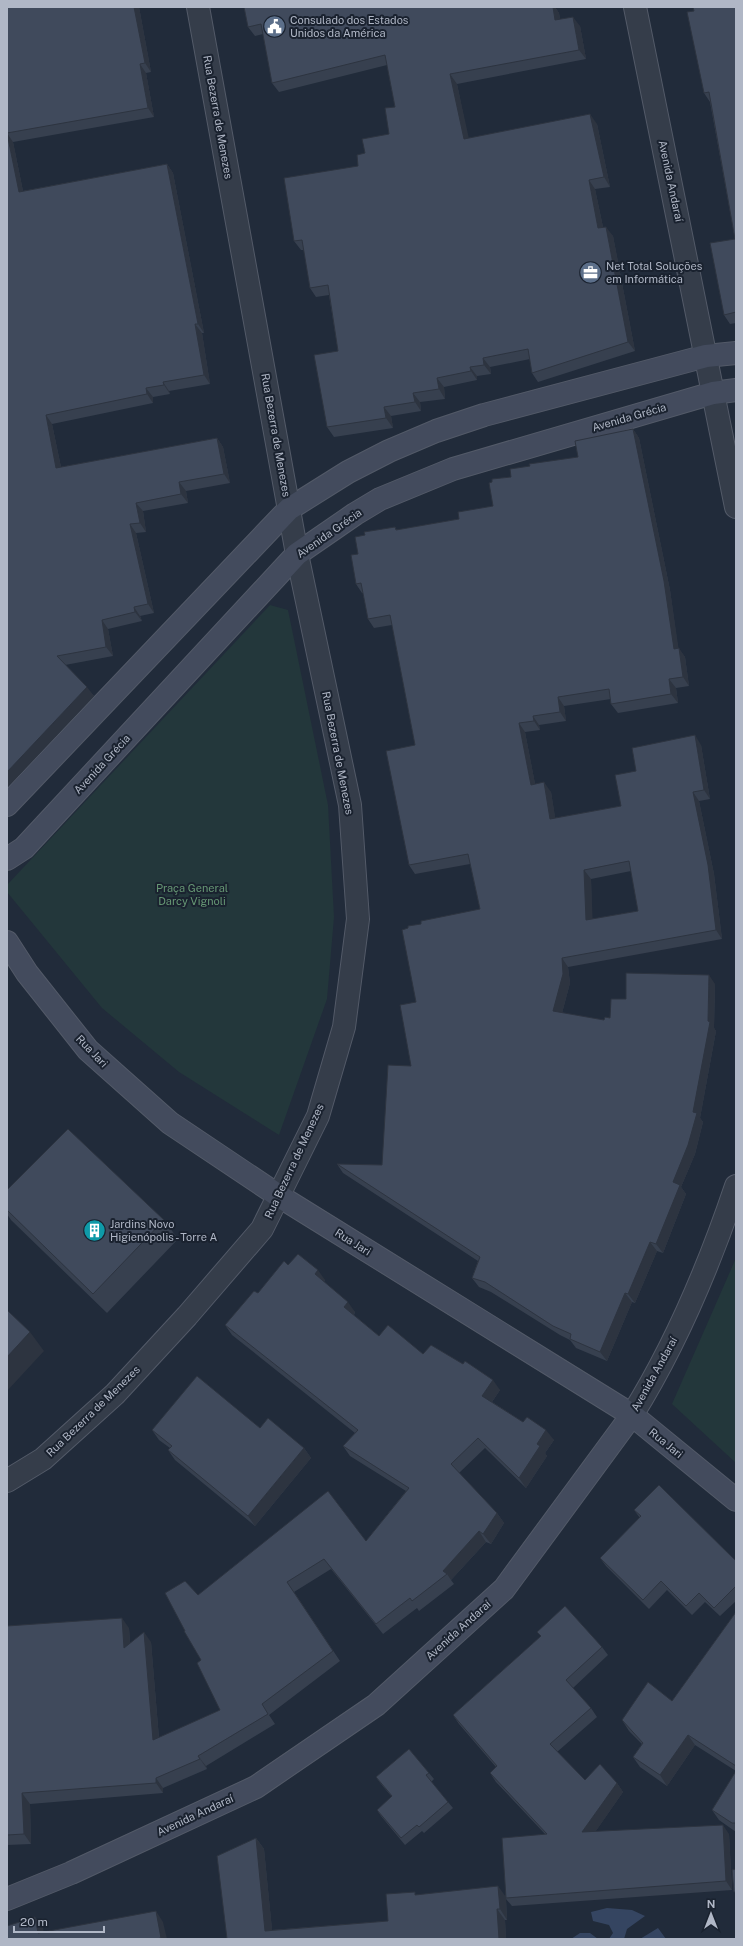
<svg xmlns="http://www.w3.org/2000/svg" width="743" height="1946" font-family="'Public Sans',sans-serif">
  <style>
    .green { fill: #23373b }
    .water { fill: #354561 }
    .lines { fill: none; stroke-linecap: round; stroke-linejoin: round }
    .street-casing { stroke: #535a68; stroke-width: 24 }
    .secondary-casing { stroke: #535a68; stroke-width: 24 }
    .street { stroke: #353d4a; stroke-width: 22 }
    .secondary { stroke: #434b5d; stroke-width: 22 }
    .wall { fill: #37404f; fill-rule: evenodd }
    .shaded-wall { fill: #2d3440 }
    .building { fill: #404a5c; stroke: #2d3440; fill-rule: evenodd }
    .labels { text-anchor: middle; stroke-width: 4; stroke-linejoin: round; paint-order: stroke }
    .poi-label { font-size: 11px; fill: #b0b7c6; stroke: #1a222f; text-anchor: start }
    .street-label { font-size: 11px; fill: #b0b7c6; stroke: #1a222f }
    .park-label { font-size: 11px; fill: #669774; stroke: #1a222f }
  </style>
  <rect width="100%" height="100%" fill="#212b3a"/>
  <path class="green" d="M270 605 288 610 328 805 334 917 327 999 279 1135 179 1072 102 1008 7 892V885Z
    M736 1258V1463L672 1404Z"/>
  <path class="water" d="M607 1908 632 1910 645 1916 627 1929 624 1939H609L613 1933 609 1925 593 1921 591 1912Z
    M658 1928 666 1939H640Z
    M580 1933H590L598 1939H571Z"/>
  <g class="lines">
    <defs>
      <path id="street" d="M635 7 736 507
        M632 1415C677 1343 709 1266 736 1186
        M7 1481 43 1459 115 1394 187 1316 262 1229 318 1116 344 1027 358 919 350 805 297 554 198 7"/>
      <path id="secondary" d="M7 805 289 509 348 472 389 451 436 431 484 415 706 356 736 353
        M7 859 24 848 297 554 355 514 380 499 453 469 713 393 736 390
        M7 942 27 973 88 1050 170 1123 279 1196 632 1415 736 1500
        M7 1899 71 1873 256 1787 376 1705 504 1589 632 1415"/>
    </defs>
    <use href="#street" class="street-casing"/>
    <use href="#secondary" class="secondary-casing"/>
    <use href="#street" class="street"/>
    <use href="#secondary" class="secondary"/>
  </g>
  <path class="wall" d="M7 7H139L151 72 146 73 154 117 13 142 23 191 167 164 173 173 204 333H202L210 384 169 391 170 394 153 397V403L52 424 61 467 217 438 223 447 230 483 186 491 188 503 143 511 146 532 136 533 154 613 140 616 142 621 108 629 113 656 65 665 94 696 7 788Z
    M244 7H555L559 13 560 19 580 26 586 59 457 84 468 138 597 124 610 187 595 189 603 227 613 236 635 351 538 382 532 373 530 359 490 367 491 374 477 376V380L444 387 445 399 420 402 421 411 391 416 393 428 334 437 327 427 338 351 329 295 316 297 310 288 304 250H301L294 241 358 166 365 153 389 134 395 107 387 65 279 92 272 83 263 34 255 36 248 27Z
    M736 7V323L730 324 724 315 735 239 710 102 704 93 694 11Z
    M633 429 639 438 670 590 678 648 685 657 689 686 676 688 678 703 618 713 611 704V699L564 706 566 721 539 725 540 730 525 732 535 784 551 792 555 818 621 806 636 771 701 745 710 799 699 801 714 874 722 939 568 967 570 983 562 1013 604 1020 610 1018 626 999 715 984 714 1028 716 1031 700 1118 703 1122 695 1154 681 1187 686 1194 663 1253 657 1251 635 1303 632 1302 607 1361 576 1348 570 1340 560 1335 491 1292 479 1287 472 1278 478 1261 343 1173 337 1164 382 1165 411 1066 416 1002 408 928 421 924 480 909 470 864 415 874 409 865 415 745 392 625 374 628 368 619 363 593H362L356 584 358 554 365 535 395 527 397 530 459 519 493 506 492 482 511 477 530 466 578 457ZM631 871 638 911 592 919 591 879Z
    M7 1190 164 1220 178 1239 107 1313 11 1220 7 1214Z
    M288 1265 325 1280 324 1282 355 1312 354 1315 379 1336 423 1354 500 1390 492 1402 523 1422 554 1440 545 1453 547 1456 526 1488 485 1448 459 1473 497 1513 504 1523 491 1544 486 1542 451 1580 454 1584 419 1611 417 1608 383 1634 331 1569 294 1592 340 1661 269 1715 275 1724 206 1766 207 1769 163 1788V1793L30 1804 31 1844 7 1845V1626L129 1628 130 1643 151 1642 159 1738 220 1710 201 1660 185 1631 198 1595 366 1541 406 1491 350 1456 343 1446 355 1433 232 1335 225 1325 258 1293Z
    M260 1428 304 1448 311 1458 255 1526 175 1460 168 1450 170 1448 159 1440 152 1430Z
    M634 1510 736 1561V1601L720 1616 705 1602 692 1615 667 1590 649 1609 606 1566 600 1558 640 1518Z
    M736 1612V1832L719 1820 712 1810 736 1771 695 1745 667 1786 640 1767 633 1757 642 1744 629 1731 622 1720 672 1701Z
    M537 1632 602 1647 608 1655 573 1688 591 1708 597 1717 557 1752 585 1780 617 1783 623 1792 595 1832 729 1834 732 1890 512 1906 506 1899 507 1920H505L506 1939H227L256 1838 264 1849 272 1930 388 1921 417 1895 505 1896 545 1834 496 1782 490 1773 496 1767 459 1724 453 1715 541 1636Z
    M429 1773 434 1779 431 1782 448 1802 453 1808 424 1833 422 1831 405 1845 381 1816 377 1810 392 1797 381 1784 376 1777Z"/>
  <path class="shaded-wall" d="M134 7H139L151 72 145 63Z
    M553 7H555L559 13 562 29 555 20Z
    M573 17 580 26 586 59 579 50Z
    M140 64 146 73 154 117 148 108Z
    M450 74 457 84 471 148 464 139Z
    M590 114 597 124 610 187 604 177Z
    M7 133 13 142 25 201 19 192Z
    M167 164 173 173 204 333 198 324Z
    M589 180 595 189 605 237 598 228Z
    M606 227 613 236 635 351 628 342Z
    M195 324 202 333 210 384 204 375Z
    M483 358 490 367 491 374 484 365Z
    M470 367 477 376V380L471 371Z
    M437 378 444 387 445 399 439 389Z
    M163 382 169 391 170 394 164 385Z
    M146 388 153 397V403L147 394Z
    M413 393 420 402 421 411 415 402Z
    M384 407 391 416 393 428 386 418Z
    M46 415 52 424 63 477 56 468Z
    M633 429 639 438 670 590 680 658 674 649Z
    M217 438 223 447 230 483 224 474Z
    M179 482 186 491 188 503 181 494Z
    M136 503 143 511 146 532 140 523Z
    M130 524 136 533 154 613 148 604Z
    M134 607 140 616 142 621 135 612Z
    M102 620 108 629 113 656 106 647Z
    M679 648 685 657 689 686 683 677Z
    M669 679 676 688 678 703 671 694Z
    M87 687 94 696 7 788V772Z
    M558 697 564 706 566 721 560 712Z
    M533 716 539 725 540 730 534 721Z
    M519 723 525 732 537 794 531 785Z
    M695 735 701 745 710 799 704 790Z
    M544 782 551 792 557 828 550 819Z
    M693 792 699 801 714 874 722 939 716 930Z
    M584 870 591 879 593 929 586 920Z
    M562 958 568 967 570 983 560 1021 553 1011Z
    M709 975 715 984 714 1028 716 1031 700 1118 703 1122 695 1154 681 1187 686 1194 663 1253 656 1244 673 1182 708 1021Z
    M650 1242 657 1251 635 1303 628 1294Z
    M318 1270 325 1280 322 1284 315 1274Z
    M625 1293 632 1302 607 1361 600 1352Z
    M348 1302 355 1312 352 1317 344 1307Z
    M30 1332 44 1351 7 1391V1357Z
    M493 1380 500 1390 489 1406 482 1396Z
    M546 1430 554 1440 545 1453 547 1456 526 1488 519 1478 537 1444Z
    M304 1448 311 1458 255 1526 248 1516Z
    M497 1513 504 1523 491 1544 483 1534Z
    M479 1531 486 1542 451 1580 447 1574 443 1571Z
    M122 1618 129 1628 131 1658 124 1648Z
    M144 1632 151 1642 160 1751 153 1740Z
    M688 1735 695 1745 667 1786 660 1775Z
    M198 1756 206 1766 207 1769 200 1759Z
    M156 1778 163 1788V1793L156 1783Z
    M617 1783 623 1792 589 1841 582 1832Z
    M22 1793 30 1804 31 1844 24 1834Z
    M723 1825 729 1834 732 1890 726 1881Z
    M256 1838 264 1849 273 1939 265 1931Z
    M498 1886 506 1897V1899L507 1920 500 1909Z
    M497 1909 505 1920 506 1939H499Z
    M156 1911 163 1922 167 1939H161V1938Z
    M35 1917 43 1928 45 1939 38 1933Z"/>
  <path class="building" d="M7 7H134L145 63 140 64 148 108 7 133 19 192 167 164 198 324H195L204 375 163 382 164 385 146 388 147 394 46 415 56 468 217 438 224 474 179 482 181 494 136 503 140 523 130 524 148 604 134 607 135 612 102 620 106 647 57 656 87 687 7 772Z
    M244 7H553L555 20 573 17 579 50 450 74 464 139 590 114 604 177 589 180 598 228 606 227 628 342 532 373 528 349 483 358 484 365 470 367 471 371 437 378 439 389 413 393 415 402 384 407 386 418 327 427 314 355 338 351 328 285 310 288 302 240 294 241 284 178 358 166 357 155 365 153 362 139 389 134 385 108 395 107 385 55 272 83 261 24 248 27Z
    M693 7H736V312L724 315 710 243 735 239 709 92 704 93 687 12 694 11Z
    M633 429 664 581 674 649 679 648 683 677 669 679 671 694 611 704 609 689 558 697 560 712 533 716 534 721 519 723 531 785 544 782 550 819 621 806 615 775 636 771 632 748 695 735 704 790 693 792 708 865 716 930 562 958 563 974 553 1011 604 1020 605 1017 610 1018 611 999H626V973L709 975 708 1021 710 1022 693 1112 697 1113 688 1145 673 1182 680 1185 656 1244 650 1242 628 1294 625 1293 600 1352 570 1339 571 1334 553 1326 485 1282 472 1278 480 1257 337 1164 382 1165 388 1065 411 1066 400 1005 416 1002 402 930 408 928V926L421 924V921L480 909 468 854 409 865 386 751 415 745 390 615 368 619 361 583 356 584 351 555 358 554 355 537 365 535 364 532 395 527 396 530 459 519 458 512 493 506 489 483 492 482V479L511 477 510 469 530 466 529 464 578 457 575 441ZM629 861 638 911 586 920 584 870Z
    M68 1129 164 1220 93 1294 7 1210V1190Z
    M298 1254 318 1270 315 1274 348 1302 344 1307 379 1336 388 1325 423 1354 431 1345 463 1364 465 1361 493 1380 482 1396 523 1422 527 1417 546 1430 537 1444 540 1446 519 1478 478 1438 451 1464 497 1513 483 1534 479 1531 443 1571 447 1574 412 1601 410 1598 376 1624 324 1559 287 1582 333 1651 262 1704 268 1714 198 1756 200 1759 156 1778V1783L22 1793 24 1834 7 1835V1626L122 1618 124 1648 144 1632 153 1740 220 1710 197 1663 201 1660 184 1631H185L165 1593 185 1581 198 1595 328 1491 366 1541 409 1488 343 1446 358 1430 225 1325 254 1291 258 1293 284 1261 288 1265Z
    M7 1310 30 1332 7 1357Z
    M197 1376 260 1428 268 1418 304 1448 248 1516 168 1450 172 1446 152 1430Z
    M659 1485 736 1561V1586L714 1608 699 1593 686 1606 661 1581 643 1600 600 1558 641 1516 634 1510Z
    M565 1606 602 1647 566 1680 591 1708 550 1744 585 1780 600 1764 617 1783 582 1832 723 1825 726 1881 506 1898 502 1838 547 1834 490 1773 497 1766 453 1715 541 1636 537 1632Z
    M736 1612V1766L688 1735 660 1775 633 1757 643 1743 622 1720 648 1682 672 1701Z
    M409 1749 429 1773 426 1775 448 1802 419 1827 417 1825 401 1838 377 1810 392 1796 376 1777Z
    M736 1771V1823H732L712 1810Z
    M256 1838 265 1931 388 1921 386 1894 415 1892V1895L498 1886 500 1909H497L499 1939H227L217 1856Z
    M736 1869V1892H734L732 1870Z
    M156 1911 161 1938 156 1939H7V1926L35 1917 38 1933Z"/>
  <defs>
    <symbol id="civic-disc" viewBox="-11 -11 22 22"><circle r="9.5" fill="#5c6f8a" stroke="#1a222f"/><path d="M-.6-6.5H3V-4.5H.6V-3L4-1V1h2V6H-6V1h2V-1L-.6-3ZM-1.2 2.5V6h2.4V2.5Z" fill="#fff"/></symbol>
    <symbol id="office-disc" viewBox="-11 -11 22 22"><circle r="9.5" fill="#5c6f8a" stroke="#1a222f"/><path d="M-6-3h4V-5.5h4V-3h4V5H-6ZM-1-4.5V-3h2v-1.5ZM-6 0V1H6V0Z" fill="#fff"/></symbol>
    <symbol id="building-disc" viewBox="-11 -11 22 22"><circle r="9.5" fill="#0f9aa8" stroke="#1a222f"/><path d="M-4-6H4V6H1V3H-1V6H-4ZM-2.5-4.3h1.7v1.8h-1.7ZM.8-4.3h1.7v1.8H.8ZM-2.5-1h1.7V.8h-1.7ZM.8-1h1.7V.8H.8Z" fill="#fff"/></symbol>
  </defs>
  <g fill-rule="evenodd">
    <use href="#civic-disc" x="262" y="14" width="25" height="25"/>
    <use href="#office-disc" x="578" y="260" width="25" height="25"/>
    <use href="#building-disc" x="82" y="1218" width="25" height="25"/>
  </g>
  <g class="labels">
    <g class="poi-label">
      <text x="290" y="24">Consulado dos Estados<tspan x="290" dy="13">Unidos da América</tspan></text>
      <text x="606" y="270">Net Total Soluções<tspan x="606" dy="13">em Informática</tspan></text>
      <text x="110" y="1228">Jardins Novo<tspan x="110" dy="13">Higienópolis - Torre A</tspan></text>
    </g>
    <g class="street-label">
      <text transform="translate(218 117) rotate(80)" y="4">Rua Bezerra de Menezes</text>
      <text transform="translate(671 181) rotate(78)" y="4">Avenida Andaraí</text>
      <text transform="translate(629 417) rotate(-16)" y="4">Avenida Grécia</text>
      <text transform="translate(276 435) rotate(80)" y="4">Rua Bezerra de Menezes</text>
      <text transform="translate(329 533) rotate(-35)" y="4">Avenida Grécia</text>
      <text transform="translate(338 753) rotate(79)" y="4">Rua Bezerra de Menezes</text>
      <text transform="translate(102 764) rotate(-47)" y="4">Avenida Grécia</text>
      <text transform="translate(92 1051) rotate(46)" y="4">Rua Jari</text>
      <text transform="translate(294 1161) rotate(-65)" y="4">Rua Bezerra de Menezes</text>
      <text transform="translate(353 1242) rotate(32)" y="4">Rua Jari</text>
      <text transform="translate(654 1374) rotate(-61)" y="4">Avenida Andaraí</text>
      <text transform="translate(93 1411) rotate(-44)" y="4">Rua Bezerra de Menezes</text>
      <text transform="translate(666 1443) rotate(39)" y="4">Rua Jari</text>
      <text transform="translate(458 1630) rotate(-42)" y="4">Avenida Andaraí</text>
      <text transform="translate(195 1815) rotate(-25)" y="4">Avenida Andaraí</text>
    </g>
    <g class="park-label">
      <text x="192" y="892">Praça General<tspan x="192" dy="13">Darcy Vignoli</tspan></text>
    </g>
  </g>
  <rect width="743" height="1946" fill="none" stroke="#b0b7c6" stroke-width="16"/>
  <g transform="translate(711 1914)" stroke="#1a222f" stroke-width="3" paint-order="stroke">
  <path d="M0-3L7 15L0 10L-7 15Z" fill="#b0b7c6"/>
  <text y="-6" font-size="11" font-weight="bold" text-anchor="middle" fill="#b0b7c6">N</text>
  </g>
  <path d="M14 1926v6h90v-6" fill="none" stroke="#b0b7c6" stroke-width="2"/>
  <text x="20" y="1926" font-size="12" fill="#b0b7c6" stroke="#1a222f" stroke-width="3" paint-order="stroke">20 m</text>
</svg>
